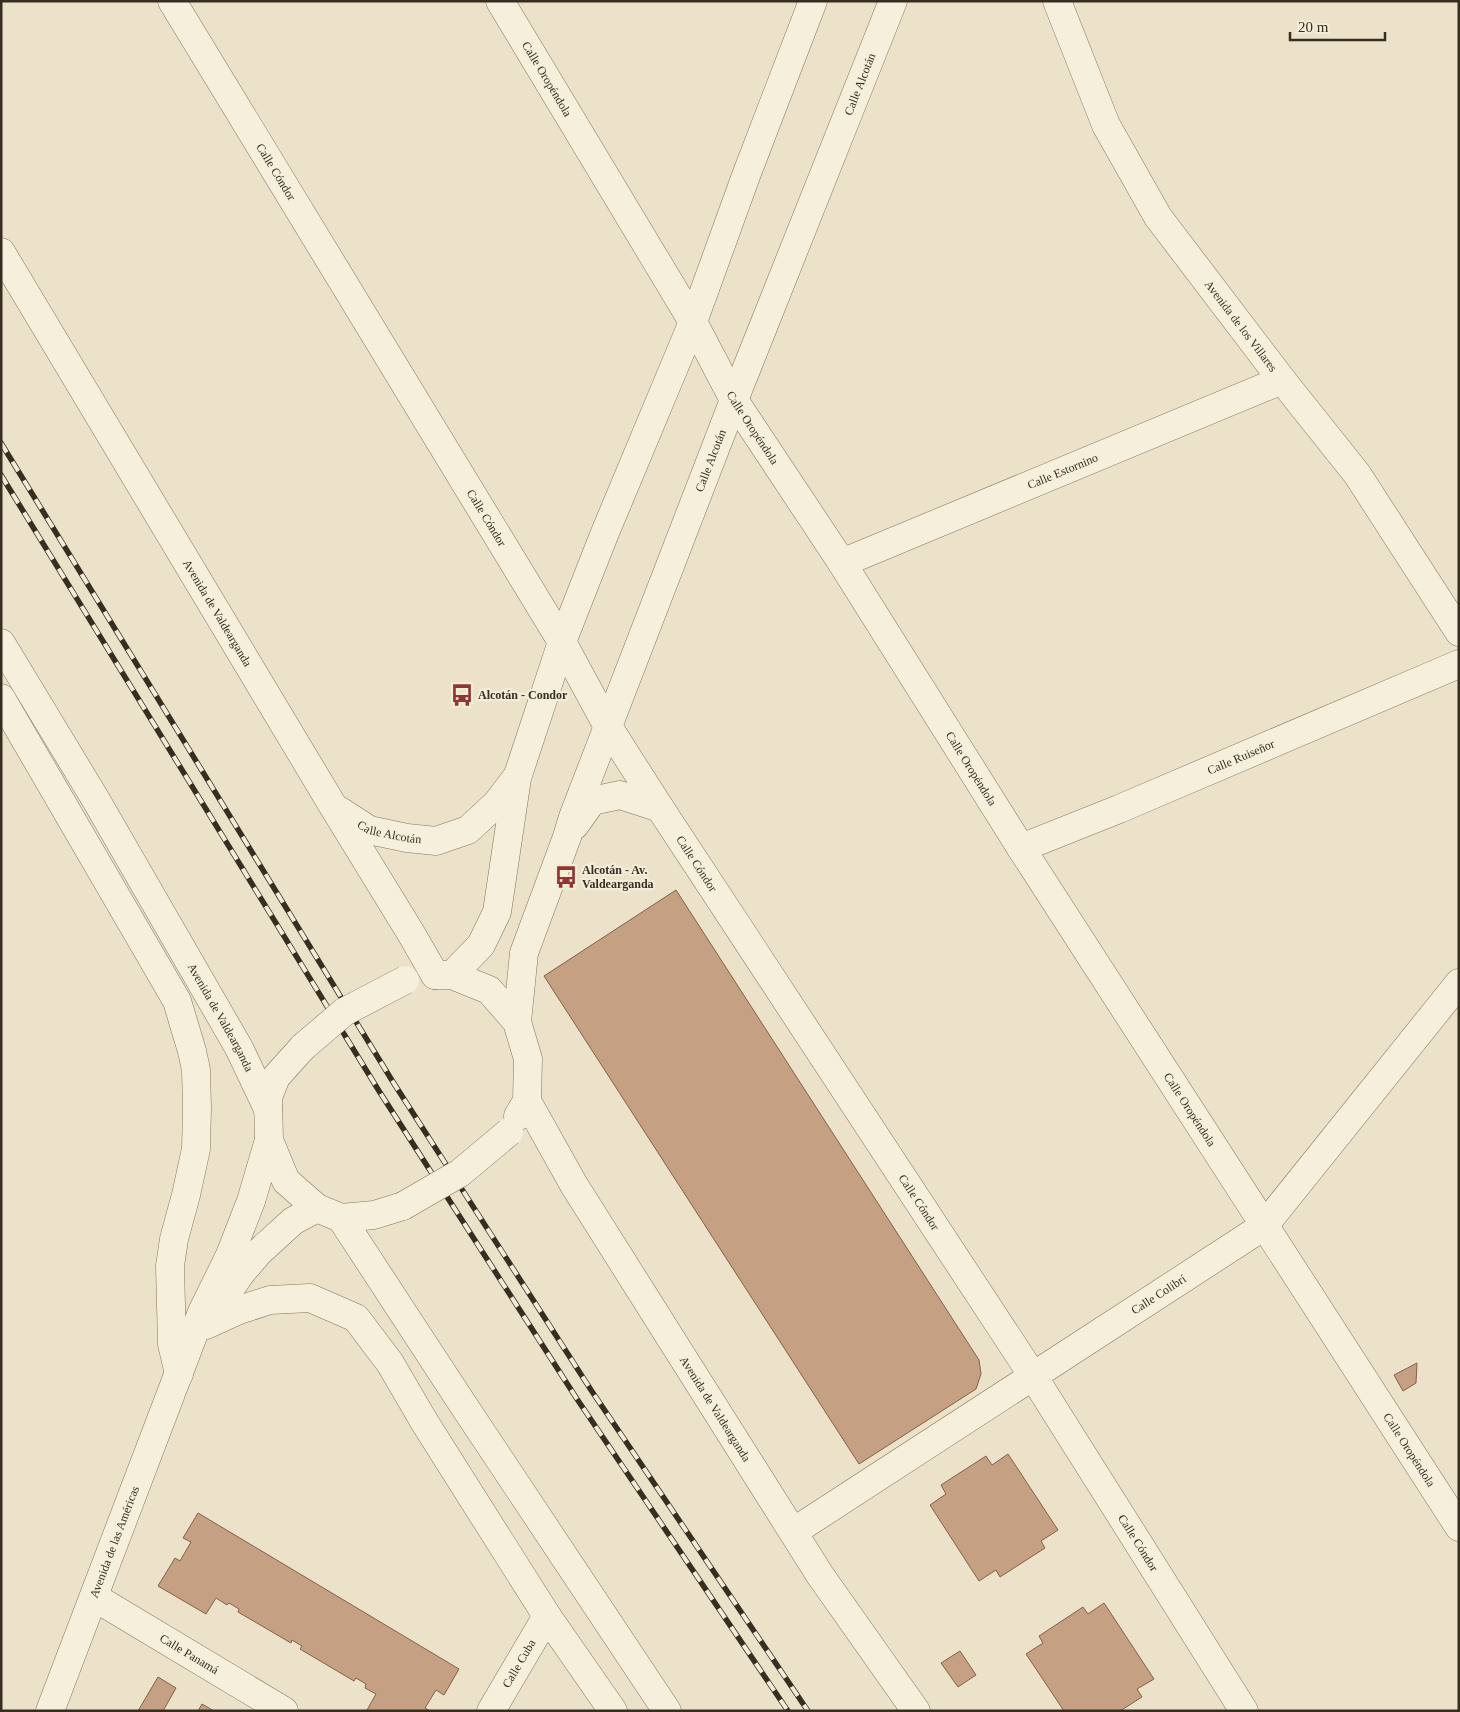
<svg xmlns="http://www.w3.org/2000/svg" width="1460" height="1712" font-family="'Times New Roman',serif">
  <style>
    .building { fill: #c6a082; stroke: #846047 }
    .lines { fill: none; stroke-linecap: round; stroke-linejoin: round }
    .minor-casing { stroke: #86755f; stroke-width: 29 }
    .minor { stroke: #f6efdc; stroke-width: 28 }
    .rail-casing { stroke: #382d21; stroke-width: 5.5 }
    .rail { stroke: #f3ecd8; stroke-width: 4; stroke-dasharray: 11; stroke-linecap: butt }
    .minor-bridge-casing { stroke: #86755f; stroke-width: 29; stroke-linecap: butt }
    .minor-bridge { stroke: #f6efdc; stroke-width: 28 }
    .labels { text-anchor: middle; stroke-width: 4.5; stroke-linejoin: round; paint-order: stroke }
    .street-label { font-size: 12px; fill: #382d21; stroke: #f3ecd8 }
    .poi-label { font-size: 12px; font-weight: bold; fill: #382d21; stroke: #f3ecd8; text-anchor: start }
  </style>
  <rect width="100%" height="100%" fill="#ebe2c9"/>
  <path class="building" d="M676 890 979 1360 981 1374 976 1389 859 1464 544 976Z
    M1417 1363 1416 1383 1403 1391 1394 1375Z
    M1008 1454 1058 1530 1041 1541 1045 1548 1000 1577 996 1570 979 1581 930 1505 946 1494 941 1485 986 1456 992 1465Z
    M198 1513 459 1669 444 1695 436 1690 425 1708 430 1711H368L367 1710 376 1694 365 1688 366 1684 356 1678 354 1681 300 1649 302 1646 292 1640 291 1643 238 1612 239 1609 229 1603 227 1605 216 1598 206 1614 158 1586 175 1558 180 1561 191 1542 183 1538Z
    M1104 1603 1154 1679 1137 1689 1142 1697 1120 1711H1064L1026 1654 1043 1643 1039 1636 1083 1607 1088 1614Z
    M960 1651 976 1675 958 1687 941 1663Z
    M158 1677 176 1688 163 1711H138Z
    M202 1704 214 1711H198Z"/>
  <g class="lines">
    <defs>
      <g id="minor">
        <path id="s1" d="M172 1 562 642 607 725 660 808 1033 1376 1244 1711"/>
        <path id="s2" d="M500 1 693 322 734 400 842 563 1021 848 1459 1527"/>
        <path id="s3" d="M1057 1 1106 125 1158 217 1282 380 1357 474 1459 632"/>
        <path id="s4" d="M1 252 333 806 412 935 435 975"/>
        <path id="s5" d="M842 563 1282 380"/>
        <path id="s6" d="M1 643 96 800 239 1048 268 1109"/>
        <path d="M1 698 177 1001 192 1051 196 1070 197 1108 196 1149 186 1195 174 1239 170 1266 172 1344 179 1374"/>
        <path id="s7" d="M340 811 369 830 407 838 436 841 468 830 497 803 516 778"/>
        <path d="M575 825 592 801 620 795 660 808"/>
        <path id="s8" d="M1021 848 1119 809 1459 664"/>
        <path d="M435 975H452L489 990 517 1022 528 1059 527 1101 518 1116"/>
        <path d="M452 975 481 945 497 912 517 778 562 642 604 535 693 322 747 173 813 1"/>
        <path id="s9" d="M517 1022 524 953 567 837 573 817 734 400 893 1"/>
        <path d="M303 1047 276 1077 268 1097 269 1140 286 1181 317 1208 341 1218 374 1215 403 1206"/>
        <path id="s10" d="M527 1101 574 1185 820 1575 916 1711"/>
        <path d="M341 1218 462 1403 667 1711"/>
        <path d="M223 1299 241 1273 259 1252 293 1221 317 1208"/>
        <path d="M206 1325 239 1310 270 1300 310 1298 356 1318 390 1363 425 1423 547 1616 613 1711"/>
        <path id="s11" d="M793 1532 1264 1226 1459 983"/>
        <path id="s12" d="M94 1597 284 1711"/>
        <path id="s13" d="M50 1711 202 1312 230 1255 251 1201 269 1140"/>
        <path id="s14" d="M491 1711 547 1616"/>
      </g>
    </defs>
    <use href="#minor" class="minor-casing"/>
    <use href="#minor" class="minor"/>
    <defs>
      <path id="rail" d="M1 443 393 1082 591 1390 808 1711
        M1 475 379 1091 577 1399 788 1711"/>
    </defs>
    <use href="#rail" class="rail-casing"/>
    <use href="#rail" class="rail"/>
    <defs>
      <path id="minor-bridge" d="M303 1047 344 1012 405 980
        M403 1206 460 1173 509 1132"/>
    </defs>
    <use href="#minor-bridge" class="minor-bridge-casing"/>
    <use href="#minor-bridge" class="minor-bridge"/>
  </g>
  <defs>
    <symbol id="bus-bare" viewBox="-9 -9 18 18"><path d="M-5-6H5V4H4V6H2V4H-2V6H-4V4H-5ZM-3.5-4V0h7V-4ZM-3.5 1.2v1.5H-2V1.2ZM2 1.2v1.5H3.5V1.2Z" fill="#903534" stroke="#f3ecd8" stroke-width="2.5" paint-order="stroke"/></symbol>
  </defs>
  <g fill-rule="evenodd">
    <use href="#bus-bare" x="446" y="679" width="32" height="32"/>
    <use href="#bus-bare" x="550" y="861" width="32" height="32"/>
  </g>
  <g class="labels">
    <g class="street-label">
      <text dy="4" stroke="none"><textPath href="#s2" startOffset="91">Calle Oropéndola</textPath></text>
      <text dy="4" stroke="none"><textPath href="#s9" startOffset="1001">Calle Alcotán</textPath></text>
      <text dy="4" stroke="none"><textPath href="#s1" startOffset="200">Calle Cóndor</textPath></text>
      <text dy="4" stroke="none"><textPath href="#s3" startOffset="376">Avenida de los Villares</textPath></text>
      <text dy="4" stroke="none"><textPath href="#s2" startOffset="496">Calle Oropéndola</textPath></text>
      <text dy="4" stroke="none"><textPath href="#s9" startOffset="596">Calle Alcotán</textPath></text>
      <text dy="4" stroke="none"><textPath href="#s5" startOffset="239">Calle Estornino</textPath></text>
      <text dy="4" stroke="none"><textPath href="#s1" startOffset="605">Calle Cóndor</textPath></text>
      <text dy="4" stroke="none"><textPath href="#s4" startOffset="421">Avenida de Valdearganda</textPath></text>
      <text dy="4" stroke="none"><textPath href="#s8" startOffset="238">Calle Ruiseñor</textPath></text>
      <text dy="4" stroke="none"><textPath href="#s2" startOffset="901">Calle Oropéndola</textPath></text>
      <text dy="4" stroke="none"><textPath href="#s7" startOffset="55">Calle Alcotán</textPath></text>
      <text dy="4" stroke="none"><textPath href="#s1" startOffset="1010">Calle Cóndor</textPath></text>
      <text dy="4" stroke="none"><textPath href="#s6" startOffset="434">Avenida de Valdearganda</textPath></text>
      <text dy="4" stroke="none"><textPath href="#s2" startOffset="1306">Calle Oropéndola</textPath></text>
      <text dy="4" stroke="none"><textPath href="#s1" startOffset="1415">Calle Cóndor</textPath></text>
      <text dy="4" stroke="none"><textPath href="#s11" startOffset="436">Calle Colibrí</textPath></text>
      <text dy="4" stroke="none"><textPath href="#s10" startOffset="361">Avenida de Valdearganda</textPath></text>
      <text dy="4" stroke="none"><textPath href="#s2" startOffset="1711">Calle Oropéndola</textPath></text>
      <text dy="4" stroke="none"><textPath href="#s13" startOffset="181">Avenida de las Américas</textPath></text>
      <text dy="4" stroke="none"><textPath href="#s1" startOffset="1820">Calle Cóndor</textPath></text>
      <text dy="4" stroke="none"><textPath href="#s12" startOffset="111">Calle Panamá</textPath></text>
      <text dy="4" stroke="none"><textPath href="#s14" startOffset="55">Calle Cuba</textPath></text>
    </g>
    <g class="poi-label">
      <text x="478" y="699">Alcotán - Condor</text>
      <text x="582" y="874">Alcotán - Av.<tspan x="582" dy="14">Valdearganda</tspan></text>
    </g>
  </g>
  <rect width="1460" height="1712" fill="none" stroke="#382d21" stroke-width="5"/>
  <path d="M1290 32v8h95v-8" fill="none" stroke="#382d21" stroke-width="2.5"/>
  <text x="1298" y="32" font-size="15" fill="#382d21" stroke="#f3ecd8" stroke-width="4" paint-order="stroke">20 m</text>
</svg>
